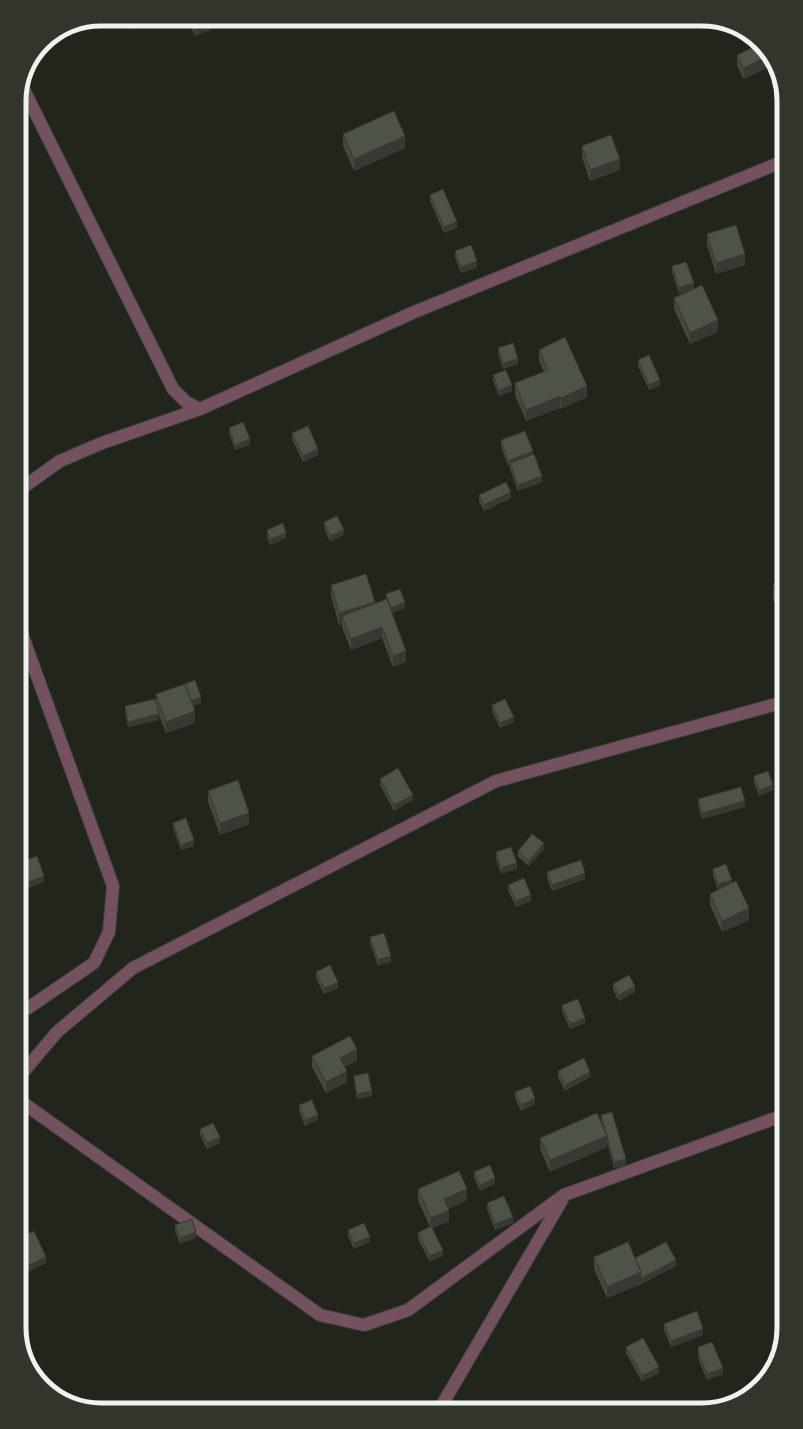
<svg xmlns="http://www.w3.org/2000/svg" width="803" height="1429" font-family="'PT Sans Narrow',sans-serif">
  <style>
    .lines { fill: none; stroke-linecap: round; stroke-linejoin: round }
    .street-casing { stroke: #3e4238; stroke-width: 14 }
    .street { stroke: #73515f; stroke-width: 12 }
    .wall { fill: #43473e }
    .shaded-wall { fill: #373a32 }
    .building { fill: #4e5348; stroke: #373a32 }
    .rim { fill: none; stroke: #f0f3ed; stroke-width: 5 }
  </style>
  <rect width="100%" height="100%" fill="#21251b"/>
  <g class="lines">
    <defs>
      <path id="street" d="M22 86 173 389 186 402 200 409
        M19 496 22 488 60 461 102 443 200 409 412 313 784 161
        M19 1011 28 1008 94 963 109 932 113 886 19 626
        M19 1077 57 1032 133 968 496 781 784 702
        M19 1100 320 1315 364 1325 408 1310 564 1195 784 1115
        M439 1410 562 1200"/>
    </defs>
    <use href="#street" class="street-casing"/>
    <use href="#street" class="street"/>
  </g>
  <path class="wall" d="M125 19H166L129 30Z
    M188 19H208L210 30 195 36Z
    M746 32 748 33 775 64 744 79 737 66V55L751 48 746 38Z
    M343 134 405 148 354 171 343 146Z
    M582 146 620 170 590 181 582 157Z
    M430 195 457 228 444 233 430 201Z
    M707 234 745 265 716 274 707 245Z
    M455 251 477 267 461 273 455 257Z
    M672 266 694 289 679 294 672 272Z
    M782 288H784V298L782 294Z
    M674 298 718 332 690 344 674 309Z
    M498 348 518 364 503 369 498 354Z
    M539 350 587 397 561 409 560 408 526 421 515 395V383L544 372 539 361Z
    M638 360 660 386 649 390 638 366Z
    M493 375 512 391 499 396 493 381Z
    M229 428 250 445 235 450 229 433Z
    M292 433 318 455 303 462 292 439Z
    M501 440 533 454 542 482 518 491 510 469V466H508L501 446Z
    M479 495 511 498 484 511 479 501Z
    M783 519H784V532L783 530Z
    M324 522 344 535 330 542 324 528Z
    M267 530 286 538 270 545 267 536Z
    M784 546V577L779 559V548Z
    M784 579V626L773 600V584Z
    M331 585 375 604 386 600V594L405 608 392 613 406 662 393 667 382 638 351 650 342 627V624L339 625 331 596Z
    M156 694 201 703 193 706 195 723 166 733 157 710 159 720 128 727 125 712V706L156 703Z
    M492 705 514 722 500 728 492 711Z
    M754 776 773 790 759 796 754 782Z
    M380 779 413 800 394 811 380 785Z
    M208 791 249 824 220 835 208 802Z
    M698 799 745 807 702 819 698 805Z
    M173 823 194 846 181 850 173 828Z
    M544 849 529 866 518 857V851Z
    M496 852 517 869 501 874 496 858Z
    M713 869 732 883 749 920 722 932 710 905V894L718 890 713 875Z
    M547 872 585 879 552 891 547 878Z
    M508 885 531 901 516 907 508 890Z
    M370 937 391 962 378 966 370 943Z
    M316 972 338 988 324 994 316 978Z
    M613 984 635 992 619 1001 613 990Z
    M562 1005 585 1023 570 1029 562 1011Z
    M312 1056 357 1061 344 1067 347 1082 326 1093 312 1067Z
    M558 1071 590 1077 565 1091 558 1077Z
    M354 1076 372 1096 357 1099 354 1082Z
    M515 1092 535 1104 521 1111 515 1098Z
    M299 1105 318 1120 305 1126 299 1111Z
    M601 1115 626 1165 614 1168 607 1142V1147L550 1172 540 1149V1138L601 1123Z
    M200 1129 220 1143 207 1149 200 1135Z
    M474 1172 495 1184 480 1191 474 1178Z
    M418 1189 467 1200 448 1209 449 1221 433 1228 443 1255 430 1262 418 1239V1233L430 1227 418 1201Z
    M487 1203 513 1223 495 1230 487 1209Z
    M175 1225 196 1238 180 1244 175 1231Z
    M348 1230 370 1242 354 1249 348 1236Z
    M19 1238 46 1263 29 1271 26 1266V1277L19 1280Z
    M594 1257 635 1258 676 1266 641 1284 607 1298 594 1269Z
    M664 1324 703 1335 671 1347 664 1330Z
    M626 1347 659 1373 642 1382 626 1353Z
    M698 1347 723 1374 707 1380 699 1361Z"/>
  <path class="shaded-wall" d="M129 19H166L129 30Z
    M210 24V30L195 36V30Z
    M768 56 775 64 744 79V68Z
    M405 136V148L354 171V159Z
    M620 159V170L590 181V170Z
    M457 222V228L444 233V227Z
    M745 254V265L716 274V263Z
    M477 261V267L461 273V267Z
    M694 283V289L679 294V288Z
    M718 320V332L690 344V333Z
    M518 359V364L503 369V363Z
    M660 380V386L649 390V385Z
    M512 385V391L499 396V390Z
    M587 386V397L561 409V398Z
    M560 396V408L526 421V410Z
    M250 439V445L235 450V445Z
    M318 449V455L303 462V456Z
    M533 451V457L510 463V466H508V461Z
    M542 476V482L518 491V485Z
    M511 492V498L484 511V505Z
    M344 530V535L330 542V536Z
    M286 533V538L270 545V539Z
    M375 602V614L342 616V624L339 625V613Z
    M405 602V608L391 613V608Z
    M382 627V638L351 650V639Z
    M406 651V662L393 667V656Z
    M201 697V703L191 707V701Z
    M195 711V723L166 733V722Z
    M159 714V720L128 727V722Z
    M514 717V722L500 728V723Z
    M773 785V790L759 796V790Z
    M413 795V800L394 811V805Z
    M745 801V807L702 819V813Z
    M249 813V824L220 835V823Z
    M22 830V835L19 837V831Z
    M194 840V846L181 850V845Z
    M544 843V849L529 866V861Z
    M517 863V869L501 874V868Z
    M585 873V879L552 891V885Z
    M44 876V882L19 892V886Z
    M732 880V885L718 890V884Z
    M531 895V901L516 907V901Z
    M749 908V920L722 932V921Z
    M391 956V962L378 966V960Z
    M338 982V988L324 994V988Z
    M635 986V992L619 1001V995Z
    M585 1018V1023L570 1029V1024Z
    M357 1049V1061L340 1069V1058Z
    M347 1071V1082L326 1093V1082Z
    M590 1072V1077L565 1091V1085Z
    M372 1091V1096L357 1099V1094Z
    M535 1098V1104L521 1111V1105Z
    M318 1115V1120L305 1126V1120Z
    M607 1136V1147L550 1172V1160Z
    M220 1137V1143L207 1149V1143Z
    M626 1159V1165L614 1168V1162Z
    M495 1178V1184L480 1191V1185Z
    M467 1189V1200L444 1211V1199Z
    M449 1210V1221L431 1229V1218Z
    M513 1217V1223L495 1230V1224Z
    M196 1232V1238L180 1244V1238Z
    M370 1237V1242L354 1249V1243Z
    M443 1250V1255L430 1262V1256Z
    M46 1257V1263L29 1271V1265Z
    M676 1260V1266L641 1284 607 1298V1287L641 1272Z
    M26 1266V1277L19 1280V1269Z
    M703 1329V1335L671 1347V1341Z
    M659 1367V1373L642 1382V1376Z
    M723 1368V1374L707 1380V1374Z"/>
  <path class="building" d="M190 19H208L210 24 195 30Z
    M746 32 748 33 757 44 753 46Z
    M758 45 768 56 744 68 737 55Z
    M394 111 405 136 354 159 343 134Z
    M611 135 620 159 590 170 582 146Z
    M443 189 457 222 444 227 430 195Z
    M736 225 745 254 716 263 707 234Z
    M471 245 477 261 461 267 455 251Z
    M686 262 694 283 679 288 672 266Z
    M702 285 718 320 690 333 674 298Z
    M565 337 587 386 561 398 560 396 526 410 515 383 548 370 539 350Z
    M513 343 518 359 503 363 498 348Z
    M649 355 660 380 649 385 638 360Z
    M506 370 512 385 499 390 493 375Z
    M243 422 250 439 235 445 229 428Z
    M308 426 318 449 303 456 292 433Z
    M525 431 533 451 508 461 501 440Z
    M534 454 542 476 518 485 510 463Z
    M506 482 511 492 484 505 479 495Z
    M337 516 344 530 330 536 324 522Z
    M283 523 286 533 270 539 267 530Z
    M784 546V565L779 548Z
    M366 574 375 602 339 613 331 585Z
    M784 579V610L773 584Z
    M400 589 405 602 391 608 386 594Z
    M387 599 406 651 393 656 382 627 351 639 342 616Z
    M195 680 201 697 191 701 185 684Z
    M185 684 195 711 166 722 156 694Z
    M155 699 159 714 128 722 125 706Z
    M505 699 514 717 500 723 492 705Z
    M398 768 413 795 394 805 380 779Z
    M768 771 773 785 759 790 754 776Z
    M238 780 249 813 220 823 208 791Z
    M741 787 745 801 702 813 698 799Z
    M186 818 194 840 181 845 173 823Z
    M19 823 22 830 19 831Z
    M532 834 544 843 529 861 518 851Z
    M511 847 517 863 501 868 496 852Z
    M37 856 44 876 19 886V863Z
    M581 860 585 873 552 885 547 872Z
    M726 864 732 880 718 884 713 869Z
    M524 878 531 895 516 901 508 885Z
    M736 881 749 908 722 921 710 894Z
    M384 933 391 956 378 960 370 937Z
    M330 965 338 982 324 988 316 972Z
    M629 975 635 986 619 995 613 984Z
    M578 999 585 1018 570 1024 562 1005Z
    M350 1036 357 1049 340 1058 347 1071 326 1082 312 1056Z
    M584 1058 590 1072 565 1085 558 1071Z
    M368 1073 372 1091 357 1094 354 1076Z
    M530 1086 535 1098 521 1105 515 1092Z
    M312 1100 318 1115 305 1120 299 1105Z
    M612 1112 626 1159 614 1162 601 1115Z
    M597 1113 607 1136 550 1160 540 1138Z
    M213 1123 220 1137 207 1143 200 1129Z
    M490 1165 495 1178 480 1185 474 1172Z
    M459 1171 467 1189 444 1199 449 1210 431 1218 418 1189Z
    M504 1196 513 1217 495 1224 487 1203Z
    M192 1219 196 1232 180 1238 175 1225Z
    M364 1223 370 1237 354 1243 348 1230Z
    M431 1226 443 1250 430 1256 418 1233Z
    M34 1231 46 1257 29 1265 19 1244V1238Z
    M628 1242 641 1272 607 1287 594 1257Z
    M666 1242 676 1260 641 1278V1272L635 1258Z
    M19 1249 26 1266 19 1269Z
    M697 1311 703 1329 671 1341 664 1324Z
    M643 1338 659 1367 642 1376 626 1347Z
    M712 1342 723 1368 707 1374 699 1355 698 1347Z"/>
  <path d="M0 0H803V1429H0ZM101 26H702A75 75 0 0 1 777 101V1328A75 75 0 0 1 702 1403H101A75 75 0 0 1 26 1328V101A75 75 0 0 1 101 26Z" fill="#32352c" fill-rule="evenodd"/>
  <path class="rim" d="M101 26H702A75 75 0 0 1 777 101V1328A75 75 0 0 1 702 1403H101A75 75 0 0 1 26 1328V101A75 75 0 0 1 101 26Z"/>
</svg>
